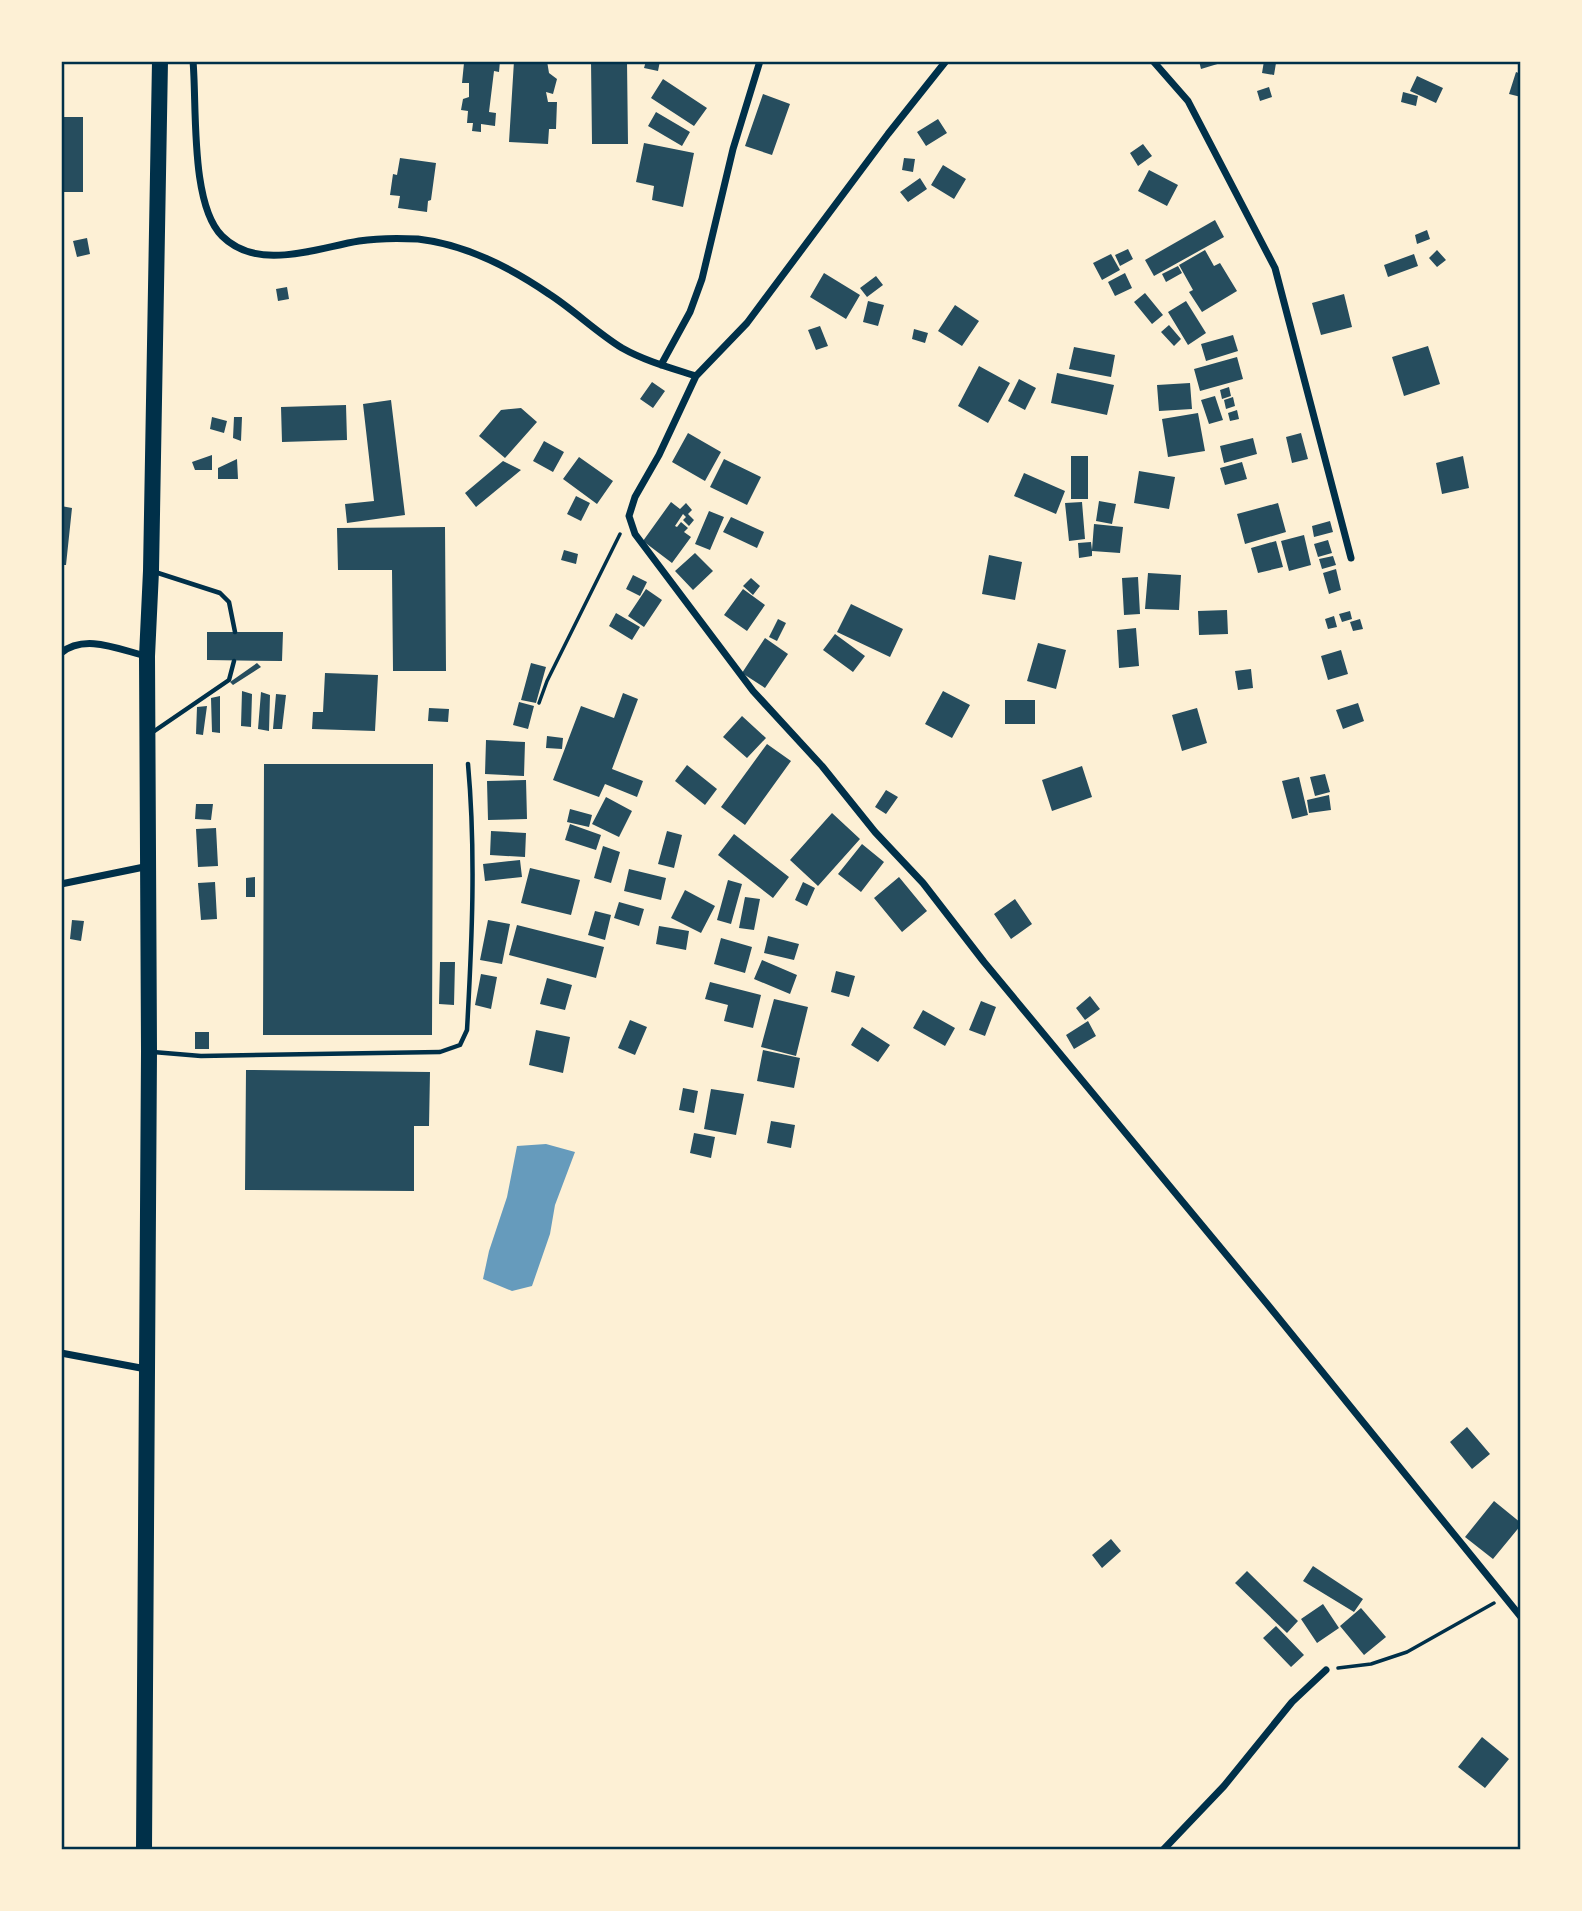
<svg xmlns="http://www.w3.org/2000/svg" width="1582" height="1911" font-family="Overpass,sans-serif">
  <style>
    .water { fill: #669bbc }
    .building { fill: #264d5e }
    .lines { fill: none; stroke-linecap: round; stroke-linejoin: round }
    .path { stroke: #003049; stroke-width: 3.5 }
    .service { stroke: #003049; stroke-width: 4.5 }
    .minor { stroke: #003049; stroke-width: 7 }
    .trunk { stroke: #003049; stroke-width: 16 }
    .neatline { fill: none; stroke: #003049; stroke-width: 2.5 }
  </style>
  <rect width="100%" height="100%" fill="#fdf0d5"/>
  <path class="water" d="M546 1144 575 1152 555 1205 550 1234 532 1286 512 1291 483 1279 489 1251 507 1197 517 1146Z"/>
  <path class="building" d="M471 61H500L499 72 494 71 489 112 496 113 495 126 481 124V132L472 131 473 123H467L468 111 461 110 463 99 469 97V83H462L464 63H471Z
    M514 61H547L549 73 557 79 553 94 546 92 548 102H557L556 129H549L548 144 509 142Z
    M591 61H627L628 144H592Z
    M646 61H660L658 71 644 68Z
    M1199 61H1224V62L1201 69Z
    M1264 61 1276 63 1274 75 1262 73Z
    M1516 72 1521 74V97L1509 94Z
    M1417 76 1443 88 1436 103 1410 91Z
    M663 79 707 108 694 126 651 98Z
    M1269 87 1272 97 1260 101 1257 91Z
    M1403 92 1418 96 1416 106 1401 102Z
    M763 94 790 104 772 155 745 146Z
    M656 112 690 132 682 146 648 126Z
    M61 117H83V192H61Z
    M938 119 947 133 926 146 917 132Z
    M644 143 694 153 683 207 652 200 654 186 636 182Z
    M1143 144 1152 156 1138 166 1130 153Z
    M400 158 436 163 431 200 428 201 427 212 398 208 400 196 390 195 393 174 397 175Z
    M904 158 915 159 913 172 902 170Z
    M943 165 966 179 954 199 931 185Z
    M1149 170 1178 185 1167 206 1138 191Z
    M920 178 927 189 908 202 900 192Z
    M1215 220 1224 237 1154 276 1145 260Z
    M1427 230 1430 239 1417 244 1415 235Z
    M87 238 90 254 77 257 73 241Z
    M1128 249 1133 259 1120 266 1115 255Z
    M1205 250 1214 266 1220 263 1237 291 1202 312 1189 292 1193 290 1179 265Z
    M1437 250 1446 260 1437 267 1429 258Z
    M1111 254 1120 270 1102 280 1093 263Z
    M1414 254 1418 266 1388 277 1384 265Z
    M1178 266 1182 273 1166 282 1162 274Z
    M824 273 860 295 846 319 810 297Z
    M1125 273 1132 288 1115 296 1108 282Z
    M876 276 883 285 867 297 860 288Z
    M287 287 289 299 278 301 276 289Z
    M1145 293 1163 315 1152 324 1134 302Z
    M1344 294 1352 327 1321 335 1312 303Z
    M868 301 884 305 878 326 863 322Z
    M1186 301 1206 333 1188 345 1168 312Z
    M955 305 979 321 962 346 938 331Z
    M1169 325 1181 339 1174 346 1161 332Z
    M820 326 828 346 816 350 808 330Z
    M914 329 928 333 925 343 912 339Z
    M1233 335 1238 351 1206 361 1201 344Z
    M1428 346 1440 384 1404 396 1392 357Z
    M1074 347 1115 355 1111 377 1069 369Z
    M1237 357 1243 379 1200 391 1194 369Z
    M979 366 1010 383 988 423 958 406Z
    M1057 373 1114 385 1107 415 1051 403Z
    M1019 379 1036 388 1025 410 1008 401Z
    M652 382 665 391 653 408 640 399Z
    M1190 383 1192 409 1159 411 1157 385Z
    M1229 387 1231 396 1222 399 1220 390Z
    M1215 396 1223 420 1209 424 1201 400Z
    M1233 397 1235 406 1226 409 1224 400Z
    M391 400 405 515 347 523 345 504 374 501 363 404Z
    M346 405 347 440 282 442 281 407Z
    M521 408 537 422 505 458 479 436 501 410Z
    M1237 410 1239 419 1230 421 1228 413Z
    M1198 413 1205 451 1168 457 1162 419Z
    M212 417 227 421 224 433 210 429Z
    M234 417H242L241 441 233 438Z
    M688 433 721 452 705 481 672 462Z
    M1301 433 1308 459 1292 463 1286 437Z
    M1253 438 1257 454 1224 463 1220 446Z
    M544 441 564 452 553 472 533 461Z
    M212 455V470H195L192 462Z
    M1071 456H1088V499H1071Z
    M1463 456 1469 488 1442 494 1436 463Z
    M579 457 613 481 597 504 563 479Z
    M237 459 238 479H218V468Z
    M724 459 761 477 747 505 710 487Z
    M503 461 521 470 476 507 465 493Z
    M1242 462 1247 479 1225 485 1220 468Z
    M1139 471 1175 477 1169 509 1134 503Z
    M1024 473 1065 491 1056 514 1014 496Z
    M576 496 590 503 581 521 567 514Z
    M1099 501 1116 504 1112 524 1096 521Z
    M671 502 680 509 686 503 692 510 688 514 694 520 689 526 683 520 686 517 683 514 675 526 677 527 681 522 688 528 684 532 691 537 672 563 643 541Z
    M1082 502 1085 539 1069 541 1065 503Z
    M1278 503 1286 532 1245 544 1237 514Z
    M61 506 72 508 66 565H61Z
    M709 511 724 517 710 550 695 544Z
    M731 517 764 532 757 548 723 532Z
    M1330 521 1333 532 1314 537 1312 526Z
    M1094 524 1123 527 1120 553 1092 551V556L1079 558 1078 543 1091 542 1092 550Z
    M445 527 446 671H393L392 570H338L337 528Z
    M1304 535 1311 565 1289 571 1281 541Z
    M1328 540 1332 553 1318 557 1314 544Z
    M1276 541 1283 567 1258 573 1251 548Z
    M564 550 578 554 576 564 561 560Z
    M695 553 713 571 693 590 675 571Z
    M989 555 1022 562 1015 600 982 594Z
    M1333 556 1336 565 1322 569 1319 559Z
    M1336 569 1341 590 1329 594 1323 573Z
    M1148 573 1181 575 1179 610 1145 609Z
    M633 575 647 582 640 596 626 589Z
    M1138 577 1140 614 1124 615 1122 578Z
    M751 578 760 586 753 595 743 586Z
    M646 589 662 600 644 627 628 616Z
    M743 589 765 605 747 631 724 615Z
    M851 604 903 629 890 657 837 632Z
    M1227 610 1228 634 1199 635 1198 611Z
    M1350 611 1352 619 1342 622 1339 614Z
    M616 613 640 627 632 640 609 626Z
    M1334 616 1337 627 1328 629 1325 619Z
    M778 619 786 623 777 641 769 637Z
    M1360 619 1363 629 1353 631 1350 622Z
    M1136 628 1139 666 1119 668 1117 630Z
    M207 632H283L282 661 207 660Z
    M835 634 865 656 853 672 823 650Z
    M765 638 788 654 765 688 742 673Z
    M1038 643 1066 650 1056 689 1027 681Z
    M1341 650 1348 674 1328 680 1321 656Z
    M257 663 261 667 233 685 230 682Z
    M531 663 546 667 536 703 521 700Z
    M1251 669 1253 688 1238 690 1235 671Z
    M325 673 378 675 375 731 312 729 313 712H323Z
    M242 691 252 694 251 727 241 726Z
    M943 691 970 705 952 738 925 724Z
    M261 692 270 695 269 731 258 729Z
    M623 693 638 699 612 769 643 781 637 797 605 784 599 797 553 780 581 706 614 718Z
    M276 694 286 695 282 729H273Z
    M220 696V733L212 732 211 698Z
    M1005 700H1035V724H1005Z
    M519 702 534 706 528 729 513 725Z
    M1358 703 1364 721 1343 729 1336 710Z
    M207 706 203 735 196 734 197 707Z
    M429 708 449 709 448 722 428 721Z
    M1197 708 1207 743 1182 751 1172 715Z
    M742 716 766 738 747 758 723 737Z
    M547 736 563 738 562 749 546 748Z
    M486 740 525 742 524 776 485 774Z
    M767 744 791 761 745 825 721 807Z
    M264 764H433L432 1035H263Z
    M687 765 717 789 705 805 675 781Z
    M1082 766 1092 797 1052 811 1042 780Z
    M1325 774 1330 792 1315 796 1310 777Z
    M1299 777 1308 815 1292 819 1282 781Z
    M526 780 527 819 488 820 487 781Z
    M886 790 898 797 886 814 875 807Z
    M1329 795 1331 810 1309 813 1307 800Z
    M606 797 632 811 619 837 592 824Z
    M196 804H213L211 820 195 819Z
    M570 809 592 815 589 827 567 822Z
    M832 813 860 839 818 886 790 860Z
    M570 824 601 835 596 850 565 840Z
    M216 828 218 866 198 867 196 829Z
    M491 831 526 833 525 857 490 855Z
    M667 831 682 835 674 868 658 864Z
    M734 834 789 877 773 898 718 855Z
    M862 844 884 862 861 892 838 874Z
    M603 846 620 852 611 883 594 878Z
    M520 860 522 877 485 881 483 864Z
    M530 868 580 880 571 915 521 903Z
    M629 869 666 878 661 900 624 891Z
    M255 877V897H246V878Z
    M899 877 927 911 902 932 874 898Z
    M728 880 742 884 731 924 717 920Z
    M215 882 217 919 201 920 198 883Z
    M803 882 815 888 807 906 795 900Z
    M685 890 715 906 701 933 671 918Z
    M745 897 760 899 754 930 739 928Z
    M1015 899 1032 924 1011 939 994 914Z
    M619 902 644 909 639 926 614 918Z
    M595 911 611 915 605 940 588 935Z
    M72 920 84 921 81 941 70 939Z
    M488 920 510 924 502 964 480 960Z
    M517 925 604 947 596 978 509 955Z
    M659 926 689 931 686 950 656 944Z
    M768 936 799 944 794 960 764 953Z
    M721 938 752 947 745 973 714 964Z
    M762 960 797 975 790 994 754 979Z
    M440 962H455L454 1005 439 1004Z
    M836 971 855 976 849 997 831 992Z
    M481 974 497 977 491 1009 475 1005Z
    M547 978 572 985 565 1010 540 1004Z
    M710 982 761 995 753 1028 724 1021 728 1005 705 999Z
    M1090 996 1100 1009 1085 1020 1076 1008Z
    M774 999 808 1007 796 1056 761 1047Z
    M981 1001 996 1007 985 1036 969 1030Z
    M923 1010 955 1028 945 1046 913 1028Z
    M630 1020 647 1027 635 1055 618 1048Z
    M1088 1021 1096 1036 1074 1049 1066 1035Z
    M862 1027 890 1045 878 1062 851 1045Z
    M536 1030 570 1037 563 1073 529 1065Z
    M195 1032H209V1049H195Z
    M763 1050 800 1058 794 1088 757 1081Z
    M246 1070 430 1072 429 1126H414V1191L245 1190Z
    M683 1088 698 1091 694 1113 679 1110Z
    M711 1089 744 1094 736 1135 704 1129Z
    M771 1121 795 1125 791 1148 767 1143Z
    M694 1133 715 1137 711 1158 690 1153Z
    M1467 1427 1490 1454 1472 1469 1450 1442Z
    M1494 1501 1521 1523V1525L1493 1559 1465 1537Z
    M1111 1539 1121 1551 1102 1568 1092 1555Z
    M1313 1566 1363 1599 1354 1612 1303 1581Z
    M1247 1571 1298 1621 1287 1633 1235 1583Z
    M1323 1604 1339 1628 1317 1643 1301 1619Z
    M1361 1608 1386 1637 1364 1655 1340 1626Z
    M1276 1626 1304 1655 1291 1667 1263 1638Z
    M1482 1737 1509 1759 1485 1788 1458 1767Z"/>
  <g class="lines">
    <path class="path" d="M539 703 547 681 620 534
      M1338 1668 1371 1664 1407 1652 1494 1603"/>
    <path class="service" d="M155 572 220 593 229 602 235 632
      M150 734 229 680 234 661
      M153 1052 201 1056 440 1052 460 1045 467 1030C472 941 476 853 468 764"/>
    <path class="minor" d="M193 61C197 106 190 204 222 236 258 272 316 248 359 241 378 238 399 238 418 239 464 244 511 268 549 294 574 310 596 332 622 348 645 361 671 368 696 376L747 323 888 134 946 61
      M1153 61 1188 101 1275 268 1351 558
      M661 365 690 312 702 279 733 149 760 61
      M696 376 659 455 635 497 629 516 635 534 753 691 822 766 875 832 923 883 984 962 1268 1305 1521 1617
      M61 653C85 633 120 650 146 656
      M61 884 149 866
      M61 1353 146 1369
      M1163 1850 1224 1786 1292 1702 1326 1670"/>
    <path class="trunk" d="M144 1850 149 1051 147 656 151 571 160 61"/>
  </g>
  <rect width="1582" height="1911" fill="none" stroke="#fdf0d5" stroke-width="126"/>
  <rect x="63" y="63" width="1456" height="1785" class="neatline"/>
</svg>
